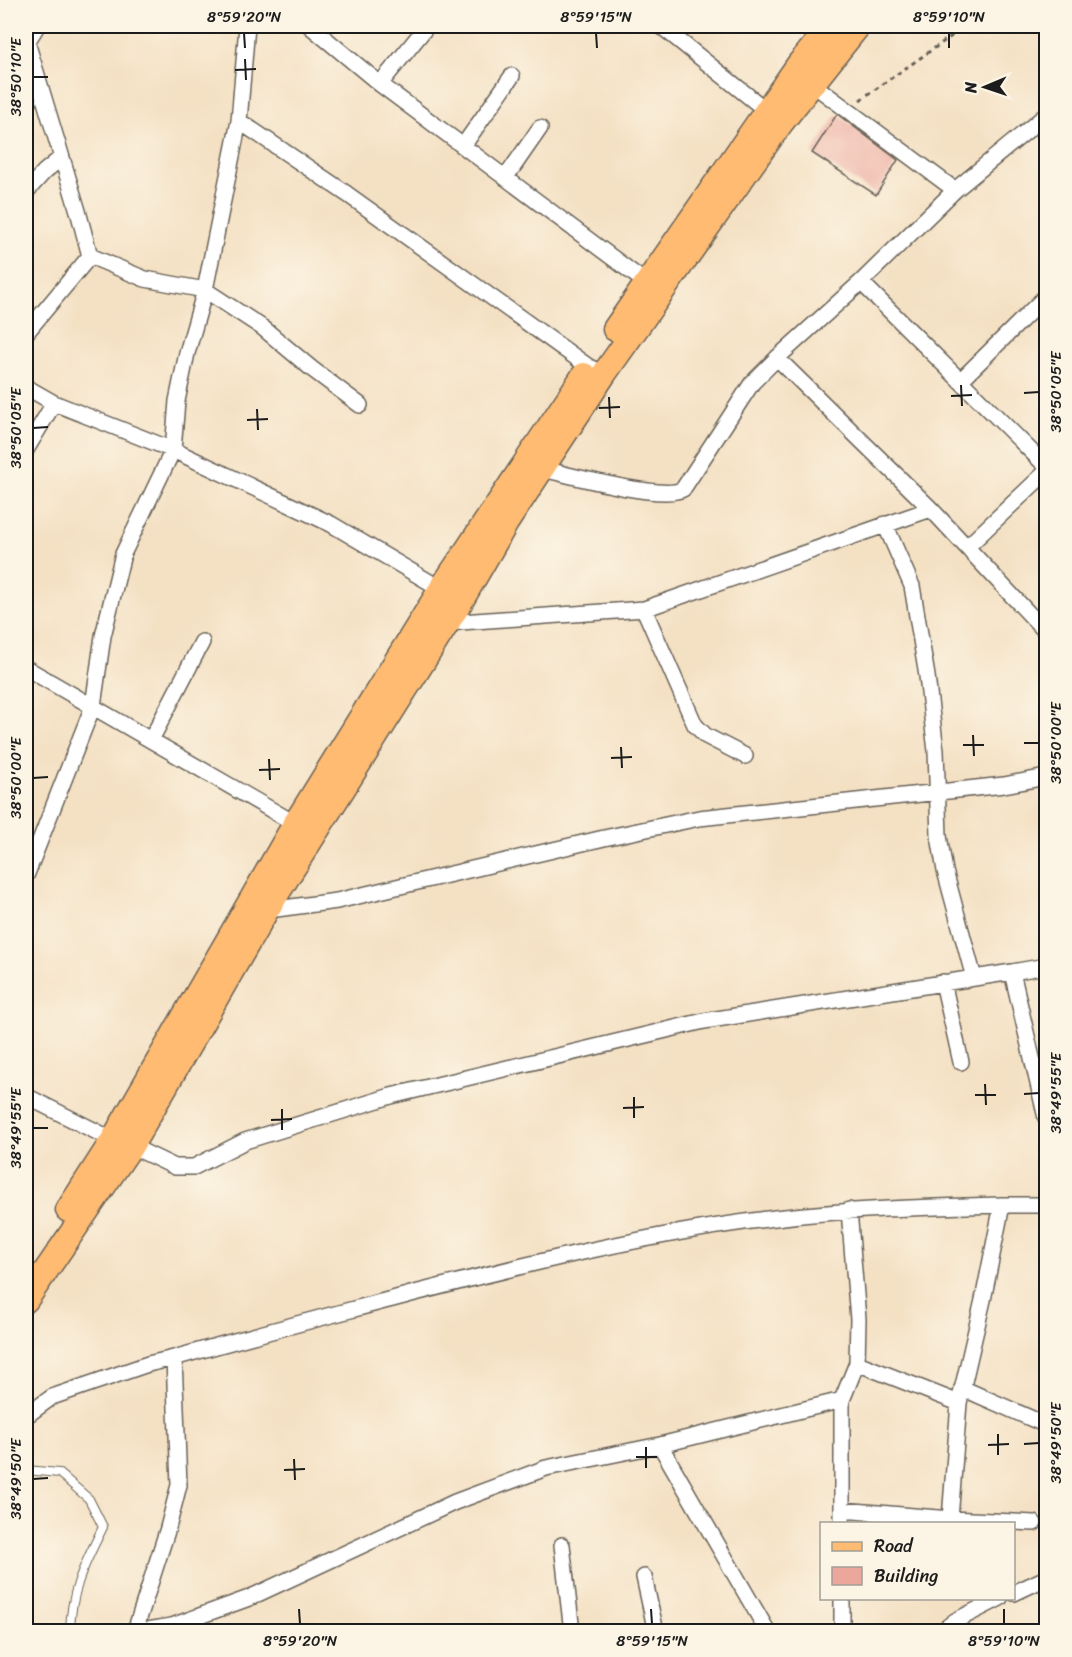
<svg xmlns="http://www.w3.org/2000/svg" width="1072" height="1657" font-family="Sriracha,sans-serif">
  <style>
    .building { fill: #eca79c }
    .lines { fill: none; stroke-linecap: round; stroke-linejoin: round }
    .lane-casing { stroke: #686157; stroke-width: 10 }
    .street-casing { stroke: #686157; stroke-width: 18 }
    .primary-casing { stroke: #686157; stroke-width: 27 }
    .path { stroke: #686157; stroke-width: 3; stroke-dasharray: 4.5 4.5; stroke-linecap: butt }
    .lane { stroke: #fff; stroke-width: 8 }
    .street { stroke: #fff; stroke-width: 15 }
    .primary { stroke: #febb71; stroke-width: 24 }
    .ticks { fill: none; stroke: #1c1c1c; stroke-width: 2 }
    .neatline { fill: none; stroke: #1c1c1c; stroke-width: 2 }
    .ticks-label { font-size: 15px; text-anchor: middle; fill: #1c1c1c }
  </style>
  <rect width="100%" height="100%" fill="#fcf5e5"/>
  <filter id="ink" filterUnits="userSpaceOnUse"><feTurbulence type="fractalNoise" baseFrequency=".0167" numOctaves="2"/><feDisplacementMap in="SourceGraphic" scale="12" xChannelSelector="R" yChannelSelector="G"/><feConvolveMatrix kernelMatrix="1 2 1 2 8 2 1 2 1" color-interpolation-filters="sRGB"/></filter>
  <filter id="wash" filterUnits="userSpaceOnUse"><feTurbulence type="fractalNoise" baseFrequency=".008" numOctaves="4" result="noise"/><feDisplacementMap in="SourceGraphic" scale="24" xChannelSelector="R" yChannelSelector="G"/><feGaussianBlur stdDeviation="1.35" result="paint"/><feColorMatrix in="noise" values="0 0 0 0 0 0 0 0 0 0 0 0 0 0 0 0 0 1.4 0 .05"/><feComposite in="paint" operator="in"/></filter>
  <g filter="url(#wash)">
    <rect width="100%" height="100%" fill="#f4e1c4"/>
    <g id="blocks">
      <path class="building" d="M837 114 898 160 876 195 812 153Z"/>
    </g>
  </g>
  <g filter="url(#ink)">
    <use href="#blocks" fill-opacity="0" stroke="#686157" stroke-width="1.5"/>
    <g class="lines">
      <defs>
        <path id="lane" d="M26 1470 59 1473 89 1499 103 1527C85 1564 71 1588 70 1632"/>
        <path id="street" d="M310 26 380 84 653 288
          M661 26 773 116
          M27 42 37 26
          M26 44 27 42 78 211 90 256 26 333
          M380 84 427 26
          M239 121 347 194 589 367 601 372
          M463 146 512 76
          M506 177 540 128
          M955 190 1046 115
          M26 192 44 172 62 157
          M90 256 145 279 205 290 263 328 312 369 360 405
          M861 282 1046 466
          M777 358 861 282 955 190 811 83
          M960 381 1046 296
          M26 387 54 403 173 450 331 524 448 593
          M26 450 54 403
          M537 465 543 469C568 475 664 501 683 489L752 383 777 358 931 509
          M885 524 912 586 927 676 936 751 939 836 945 871 974 978
          M967 547 1046 472
          M644 609 695 725 706 736 745 756
          M442 621 447 623 644 609 931 509 1046 632
          M26 668 301 827
          M151 740 202 642
          M26 876 93 706 103 636 123 554 173 450 177 401 187 353 205 290 239 121 247 26
          M261 911 337 901 604 838 699 818 1004 785 1046 777
          M1012 972 1046 966
          M943 982 961 1062
          M26 1096 113 1140 131 1146 175 1167H194L245 1141 391 1096 704 1021 1012 972 1046 1118
          M1002 1205H1046
          M962 1388 1046 1425
          M26 1416 52 1397 148 1364 174 1358
          M660 1445 768 1632
          M842 1510 950 1519 959 1403
          M950 1519 1034 1523
          M842 1524V1400
          M562 1545 572 1632
          M644 1577 656 1632
          M1014 1593 1046 1578
          M842 1598V1632
          M135 1631 168 1528 179 1485 174 1358C253 1335 332 1315 411 1294 531 1263 652 1233 775 1218 851 1209 926 1207 1002 1205L983 1300 959 1403 857 1363
          M135 1632 172 1626 249 1598 455 1502 546 1468 660 1445 842 1400 857 1363 858 1319 849 1210
          M941 1632 955 1621 1000 1598"/>
        <path id="primary" d="M615 329 799 64 831 26
          M68 1210 113 1140 295 824 441 589 584 375
          M26 1300 131 1146 266 911 461 601 506 523 604 374 781 123 858 26"/>
      </defs>
      <use href="#lane" class="lane-casing"/>
      <use href="#street" class="street-casing"/>
      <use href="#primary" class="primary-casing"/>
      <path class="path" d="M860 100 966 26"/>
      <use href="#lane" class="lane"/>
      <use href="#street" class="street"/>
      <use href="#primary" class="primary"/>
    </g>
  </g>
  <path class="ticks" d="M244 33 245 48M596 33 597 48M949 33V48M245 59 246 80M235 70 256 69M33 77H48M961 385 962 406M1024 393 1039 392M951 396 972 395M609 397 610 418M599 408 620 407M257 409 258 430M247 420 268 419M33 428 48 427M973 735 974 756M1024 743H1039M963 745H984M621 747 622 768M611 758 632 757M269 759 270 780M259 770 280 769M33 778 48 777M985 1084 986 1105M1024 1094 1039 1093M975 1095H996M634 1097V1118M623 1108 644 1107M282 1109V1130M271 1120 292 1119M33 1128H48M998 1434V1455M1024 1444 1039 1443M988 1445 1009 1444M646 1447V1468M636 1457H657M294 1459 295 1480M284 1470 305 1469M33 1479 48 1478M299 1609 300 1624M651 1609 652 1624M1004 1609V1624"/>
  <rect width="1072" height="1657" fill="none" stroke="#fcf5e5" stroke-width="66"/>
  <rect x="820" y="1522" width="195" height="78" fill="#fcf5e5" stroke="#a29e95" stroke-width="1.5"/>
  <rect x="832" y="1542" width="30" height="9" fill="#febb71" stroke="#a29e95" stroke-width="1.5"/>
  <text x="874" y="1552" font-size="18" fill="#1c1c1c">Road</text>
  <rect x="832" y="1567" width="30" height="18" fill="#eca79c" stroke="#a29e95" stroke-width="1.5"/>
  <text x="874" y="1582" font-size="18" fill="#1c1c1c">Building</text>
  <g transform="translate(985 87) rotate(268)" stroke="#fcf5e5" stroke-width="4.5" paint-order="stroke">
  <path d="M0-4.5L10 22L0 15L-10 22Z" fill="#1c1c1c"/>
  <text y="-9" font-size="16" font-weight="bold" text-anchor="middle" fill="#1c1c1c">N</text>
  </g>
  <rect x="33" y="33" width="1006" height="1591" class="neatline"/>
  <g class="ticks-label">
    <text x="244" y="22">8°59'20"N</text>
    <text x="596" y="22">8°59'15"N</text>
    <text x="949" y="22">8°59'10"N</text>
    <text transform="translate(16 77) rotate(-90)" y="5">38°50'10"E</text>
    <text transform="translate(1056 392) rotate(-90)" y="5">38°50'05"E</text>
    <text transform="translate(16 428) rotate(-90)" y="5">38°50'05"E</text>
    <text transform="translate(1056 743) rotate(-90)" y="5">38°50'00"E</text>
    <text transform="translate(16 778) rotate(-90)" y="5">38°50'00"E</text>
    <text transform="translate(1056 1093) rotate(-90)" y="5">38°49'55"E</text>
    <text transform="translate(16 1128) rotate(-90)" y="5">38°49'55"E</text>
    <text transform="translate(1056 1443) rotate(-90)" y="5">38°49'50"E</text>
    <text transform="translate(16 1479) rotate(-90)" y="5">38°49'50"E</text>
    <text x="300" y="1646">8°59'20"N</text>
    <text x="652" y="1646">8°59'15"N</text>
    <text x="1004" y="1646">8°59'10"N</text>
  </g>
</svg>
